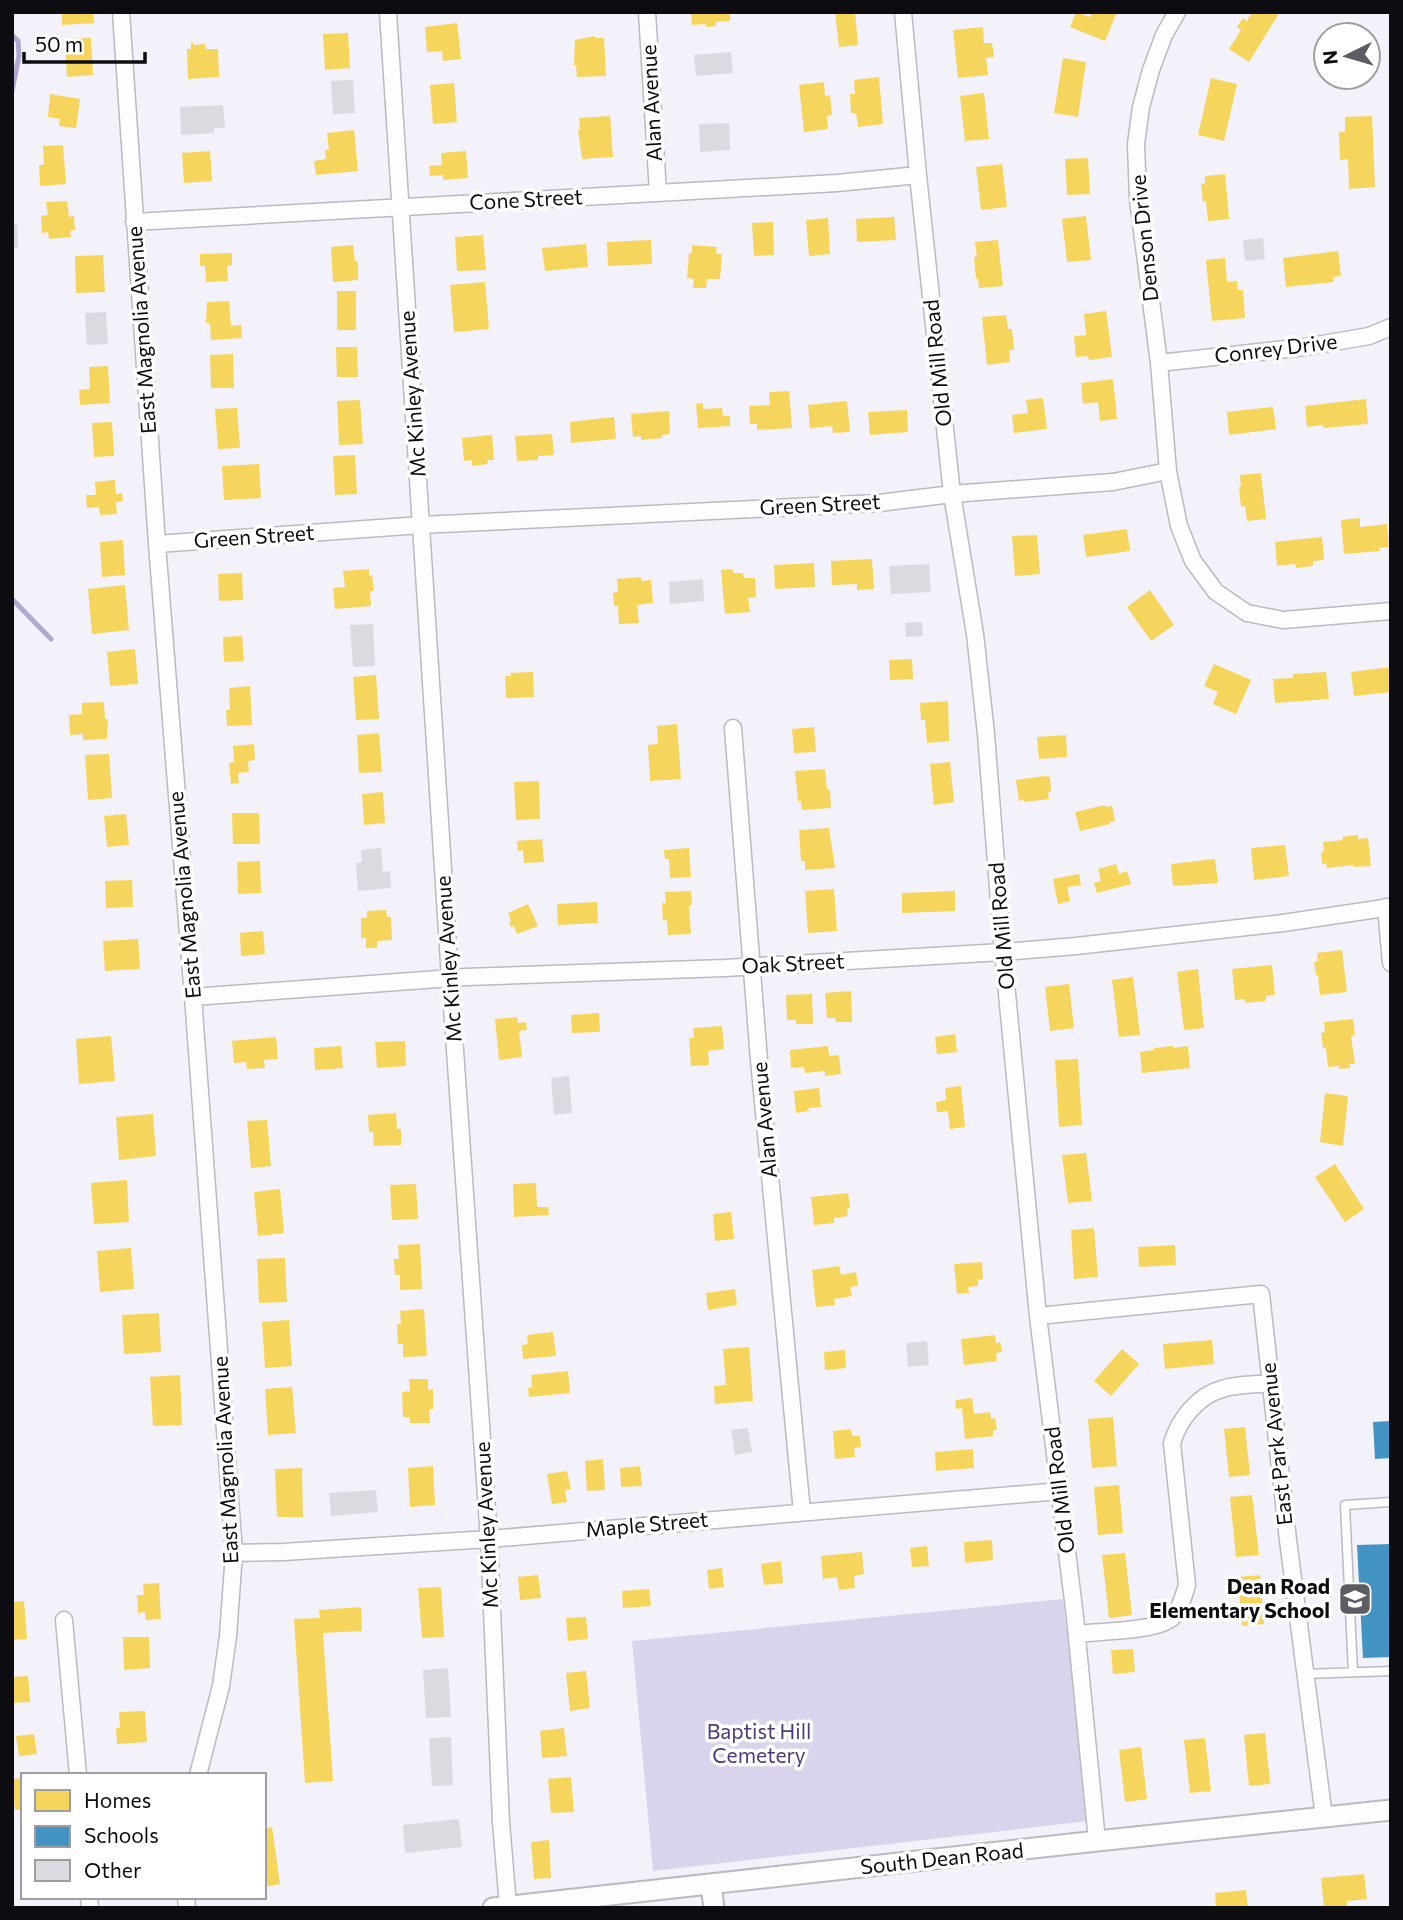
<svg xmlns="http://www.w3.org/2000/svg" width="1403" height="1920" font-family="Commissioner,sans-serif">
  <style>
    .green { fill: #dad3ec }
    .homes { fill: #f6d55c }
    .schools { fill: #4393c3 }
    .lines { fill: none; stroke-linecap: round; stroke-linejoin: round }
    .stream { stroke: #b3a8d1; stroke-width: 5 }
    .building { fill: #dbdae1 }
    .service-casing { stroke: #bbb9c1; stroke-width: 11 }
    .minor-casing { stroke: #bbb9c1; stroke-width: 19 }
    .tertiary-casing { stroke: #bbb9c1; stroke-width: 23 }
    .service { stroke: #fdfdfe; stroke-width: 8 }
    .minor { stroke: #fdfdfe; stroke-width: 16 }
    .tertiary { stroke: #fdfdfe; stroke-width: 19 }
    .labels { text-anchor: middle; stroke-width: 7; stroke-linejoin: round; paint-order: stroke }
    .street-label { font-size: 21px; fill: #0d0c11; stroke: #fff }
    .poi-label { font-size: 21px; font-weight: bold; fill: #0d0c11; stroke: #fff; text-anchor: end }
    .park-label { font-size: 21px; fill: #4f387c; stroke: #fff }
  </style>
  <rect width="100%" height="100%" fill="#f3f1fa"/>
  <path class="green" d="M1063 1599 1089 1821 653 1871 632 1641Z"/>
  <path class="homes" d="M62 12H93L94 23 62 25Z
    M691 12H730V21L716 22V26L706 27V24L692 25Z
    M835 12H855L858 45 839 47Z
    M1076 12 1090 17 1092 12H1117L1105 41 1070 27Z
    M1252 12H1274L1278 15 1249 62 1229 49 1241 30 1237 27 1243 18 1247 21Z
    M457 23 461 59 443 61 442 51 427 52 425 27Z
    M983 27 984 43H992L994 57 986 58 988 75 958 78 953 30Z
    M348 33 350 68 325 70 323 34Z
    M595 36V38H604L606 76 577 77 576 65 574 66 575 40Z
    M91 38 93 75 67 77 65 39Z
    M193 42V45L205 44 206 49H218L219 77 188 79 187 49H191V43Z
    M1063 58 1086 62 1078 117 1054 113Z
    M879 77 883 124 858 127 856 113H851L850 94H855L854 80Z
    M1211 78 1237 84 1224 141 1198 135Z
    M824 82 825 96 830 95 832 115 827 116 828 129 804 132 799 85Z
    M454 83 457 122 433 124 430 85Z
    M984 93 989 139 965 141 960 96Z
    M50 94 80 99 76 128 59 126 60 119 48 117Z
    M610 116 613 157 582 159 578 130H580L579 118Z
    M1372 116 1375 187 1349 189 1348 159 1340 160 1339 132H1345V117Z
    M354 130 358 171 316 175 314 161 326 159 325 150H329L327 133Z
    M63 145 66 184 40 186 39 165H44L43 146Z
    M210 151 212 181 184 183 182 153Z
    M466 151 468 178 443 180V175L430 176 429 166 442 165 441 153Z
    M1088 158 1090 194 1067 195 1065 159Z
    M1002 164 1007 207 981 210 976 167Z
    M1225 174 1229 219 1208 221 1206 201 1203 202 1201 184 1205 183V176Z
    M67 201 69 217 74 216 75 230 70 231 71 237 49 239 48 232 42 233 41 216 48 215 46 202Z
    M1086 216 1091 260 1067 262 1062 219Z
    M894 217 896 240 857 242 856 219Z
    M828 218 830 254 809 256 806 220Z
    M773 222 774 255 754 256 752 223Z
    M483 235 486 270 457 271 455 237Z
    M651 240 652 264 608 266 607 242Z
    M998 240 1003 286 979 288 978 278 976 279 974 257H977L975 242Z
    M586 244 588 267 545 271 542 248Z
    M353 245 355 261H358V280L333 282 331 247Z
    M692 245 717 247 716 254H722L720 279H707L706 288H693L694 279 687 278 689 253H692Z
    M1338 251 1341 276 1333 277 1334 282 1286 287 1283 258Z
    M232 253V265L227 266 228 281 206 282 205 266H200V254Z
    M103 255 105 292 76 293 75 256Z
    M1225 258 1227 282 1237 281 1238 290H1243L1245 318 1212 321 1206 260Z
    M485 282 489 329 454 332 450 285Z
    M337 291H356V330H337Z
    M229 301 231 326 241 325 242 338 211 340 210 323H206L207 302Z
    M1106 311 1112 357 1089 360 1088 356 1076 357 1074 336 1086 335 1084 314Z
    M1006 315 1008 329H1012L1014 350H1009L1010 362 987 365 982 317Z
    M336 347H357L358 377H337Z
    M233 354 234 388H211L210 355Z
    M108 366 110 403 80 405 79 390 90 389 89 367Z
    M1113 379 1117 419 1100 421 1098 402 1083 404 1081 383Z
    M789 391 792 428 757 430V424H750L749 406 770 405 769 392Z
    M1043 398 1047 429 1014 433 1012 415 1028 413 1026 400Z
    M1366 399 1368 424 1323 428V425L1307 427 1305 406Z
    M360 400 363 444 339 445 337 401Z
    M847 401 850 432 833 433 832 426 810 428 808 405Z
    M703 403V409L722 408 723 416H730V426L698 428 696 404Z
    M1273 407 1276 429 1229 435 1227 412Z
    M237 408 240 448 218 449 215 409Z
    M907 410 908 432 870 435 868 412Z
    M669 411 670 434 662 435V438L641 440V436L633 437 631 414Z
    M614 417 616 439 571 443 570 422Z
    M112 422 114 456 94 457 92 423Z
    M552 434 554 455 538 456V460L517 461 515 436Z
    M492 435 494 460H487L488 464 472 466V460L464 461 462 438Z
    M355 455 357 494 335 495 333 456Z
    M259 464 261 498 224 500 222 466Z
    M1261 473 1266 519 1247 521 1245 506 1241 507 1239 487 1241 486 1240 475Z
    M115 480 116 494 122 493 123 501 116 502 117 514 100 515 99 507 87 508 86 495H96L95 482Z
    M1360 518V527L1387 524 1389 547 1379 548 1380 551 1344 554 1341 520Z
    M1127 529 1130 551 1086 557 1083 535Z
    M1037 535 1040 574 1015 576 1012 536Z
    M1322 537 1324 560 1313 561V566L1296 568 1295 564 1277 566 1275 542Z
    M123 540 125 575 102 577 100 542Z
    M872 559 874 589 857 590V584L832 585 831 561Z
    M814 563 815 587 775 589 774 565Z
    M369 569V576L372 575 374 591H370L371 606 335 609 333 588 345 587 343 571Z
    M733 569V573H743L744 578H755L756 597 748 598 750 612 725 614 721 570Z
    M242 573 243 600 219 601 218 574Z
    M641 577 642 581 651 580 653 603 637 605 639 623 619 624 618 606H614L613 593 618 592 617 579Z
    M125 585 129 630 92 634 88 589Z
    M1150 590 1174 625 1151 641 1127 607Z
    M242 636 244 661 224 662 223 637Z
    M135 649 138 684 110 686 107 652Z
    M912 659 913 679 890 680 889 660Z
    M1214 664 1251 680 1236 714 1213 704 1218 692 1204 686Z
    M1391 667V692L1354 696 1351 672Z
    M533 672 534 697 506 698 505 676H511L510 673Z
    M1326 672 1329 699 1275 703 1273 679 1293 678V674Z
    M376 675 379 719 356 720 353 677Z
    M250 686 252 725 227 726 226 710H230L229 688Z
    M948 701 949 741 927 743 925 720H921L920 703Z
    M104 702 105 719H108L107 739 83 740V734L70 735 69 715 82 714V703Z
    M677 724 681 779 650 781 648 745 658 744 657 726Z
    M814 727 816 752 794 753 792 729Z
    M379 733 382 772 359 773 357 735Z
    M1066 735 1067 757 1039 759 1037 737Z
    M254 744 255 760 248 761 249 772 238 773 239 783 231 784 229 763 234 762 233 746Z
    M109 754 112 798 88 800 85 755Z
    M950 762 954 802 934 805 930 764Z
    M825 769 827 790H830L831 808 802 810 801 801H798L795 771Z
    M1044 776 1050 777 1051 792H1048L1049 799 1024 802V800L1019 801 1016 780Z
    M539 781 540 819 516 820 514 782Z
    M383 792 385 823 364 825 362 794Z
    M1105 805 1106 807 1112 806 1115 821 1110 822V824L1080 831 1075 812Z
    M232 813H259L260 844H233Z
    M126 814 129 845 107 847 104 816Z
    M829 828 835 868 805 870V861H801L799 830Z
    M1358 835V839L1368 838 1371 866 1354 867V865L1327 868 1326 863 1322 864 1321 852 1324 851 1323 842 1343 840 1342 837Z
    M542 839 544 862 524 863 523 850 518 851 517 841Z
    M1285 845 1289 876 1254 880 1251 848Z
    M689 848 691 877 670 878 669 859H665L664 850Z
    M1215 859 1218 883 1173 886 1171 864Z
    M260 861 261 893 238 894 237 862Z
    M1116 864 1119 874 1127 871 1131 884 1097 893 1094 883 1101 881 1098 869Z
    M1079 874 1081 885 1067 887 1070 901 1058 904 1053 879Z
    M132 880 133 907 106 908 105 881Z
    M834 889 837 931 808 933 805 891Z
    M691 891 692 905 689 906 691 934 668 935 667 920 663 921 662 903H666L665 892Z
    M955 891V911L902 913V893Z
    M597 902 598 923 558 925 557 904Z
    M528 904 538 926 517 934 514 926 511 927 509 922 511 921 508 913Z
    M386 910 387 917H391L392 940 377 941V948H366V938H361V918H367V911Z
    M263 931 265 954 241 956 240 933Z
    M138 939 140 969 105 971 103 941Z
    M1342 950 1347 992 1320 995 1318 975H1316L1314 962 1318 961 1317 953Z
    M1272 965 1275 995 1266 996V1001L1245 1003V999L1235 1000 1232 969Z
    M1198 969 1204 1028 1184 1030 1177 972Z
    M1133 977 1140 1035 1119 1037 1112 980Z
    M1069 984 1074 1028 1050 1031 1045 987Z
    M851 991 852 1022H836L835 1018H827L825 993Z
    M812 994 813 1024H796V1020H787L786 995Z
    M599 1013 600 1032 572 1033 571 1015Z
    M517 1017 518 1023 526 1022 527 1030 519 1031 522 1057 499 1060 495 1019Z
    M1353 1019 1355 1035 1351 1036 1355 1064H1349L1350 1068 1339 1069V1066L1328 1067 1326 1048H1323L1321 1033 1325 1032 1324 1022Z
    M722 1026 724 1049 708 1051 709 1065 691 1066 689 1038H694L693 1028Z
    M955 1034 957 1052 937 1054 935 1037Z
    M111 1036 115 1081 79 1084 76 1039Z
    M276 1037 278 1059 264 1060 265 1068 247 1069 246 1062 234 1063 232 1041Z
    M405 1041 406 1066 377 1068 375 1042Z
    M341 1046 343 1068 315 1070 314 1048Z
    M828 1046 829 1056 839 1055 841 1074 825 1076V1071L805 1073 804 1067 791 1068 790 1050Z
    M1173 1046V1048L1188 1046 1190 1068 1142 1073 1140 1052 1154 1050V1048Z
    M1078 1059 1082 1125 1059 1127 1055 1060Z
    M961 1086 965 1127 950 1129 948 1111 937 1112 936 1102 946 1100 945 1088Z
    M819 1088 821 1107 808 1108 809 1111 796 1113 794 1091Z
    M1325 1093 1348 1096 1343 1146 1320 1142Z
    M396 1113 397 1129H401V1145L374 1146 373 1132H369L368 1115Z
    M153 1114 156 1156 119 1160 116 1117Z
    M267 1120 271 1166 251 1168 247 1121Z
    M1086 1153 1092 1201 1068 1203 1062 1155Z
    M1335 1164 1364 1209 1345 1222 1315 1177Z
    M127 1180 129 1222 94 1224 91 1183Z
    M536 1183 537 1207H548L549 1215 514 1217 513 1184Z
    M416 1184 418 1219 392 1220 390 1185Z
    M280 1189 284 1233 258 1236 254 1192Z
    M848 1193 850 1208 847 1209 848 1216 834 1218V1223L814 1225 811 1197Z
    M731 1212 734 1239 715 1241 713 1214Z
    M1094 1228 1098 1277 1074 1279 1071 1230Z
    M420 1244 422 1289 400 1290V1275H395L394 1259H399L398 1245Z
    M1175 1245 1176 1265 1139 1267 1138 1247Z
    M131 1248 134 1289 100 1292 97 1251Z
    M285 1258 287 1302 259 1303 257 1259Z
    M982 1262 983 1279 978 1280V1286L968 1287 969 1293 957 1294 954 1264Z
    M839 1266 841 1275 856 1272 858 1286 850 1287 852 1296 834 1299 835 1305 816 1307 812 1270Z
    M735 1289 737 1305 708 1310 706 1293Z
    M424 1309 427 1356 403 1357V1344H398L397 1324H401L400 1311Z
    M159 1313 161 1352 124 1354 122 1315Z
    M289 1320 292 1366 265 1368 262 1322Z
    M553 1332 556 1356 523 1359 522 1345 528 1344 527 1335Z
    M995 1335 996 1343 1000 1342 1002 1352 996 1353 997 1361 964 1365 961 1339Z
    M1212 1340 1214 1364 1165 1369 1163 1344Z
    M749 1347 753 1401 715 1404 714 1386 726 1385 723 1349Z
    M1122 1349 1139 1364 1111 1396 1094 1381Z
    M845 1350 846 1368 825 1370 824 1352Z
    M568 1371 570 1393 529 1397 528 1388 532 1387 531 1375Z
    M180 1375 182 1425 153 1426 150 1377Z
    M409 1379H428V1390L433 1389V1409H429L430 1423H410V1417H403L402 1392 410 1391Z
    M292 1387 296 1433 268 1435 265 1389Z
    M972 1398 974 1414 990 1412 991 1419 995 1418 997 1430H993V1436L965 1439 962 1408 956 1409 955 1400Z
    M1113 1417 1117 1466 1092 1468 1088 1419Z
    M1245 1427 1250 1475 1229 1477 1224 1429Z
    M851 1429 852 1436H860L861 1447 854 1448 855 1457 835 1459 833 1431Z
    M973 1449 974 1468 936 1471 935 1452Z
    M603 1459 605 1490 587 1491 585 1461Z
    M433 1466 435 1505 410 1507 408 1468Z
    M640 1466 642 1486 621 1487 620 1468Z
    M302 1468 303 1517H277L275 1469Z
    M567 1471 571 1489 565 1490 567 1502 552 1504 547 1474Z
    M1119 1485 1123 1533 1098 1535 1094 1487Z
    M1252 1495 1259 1555 1236 1557 1230 1497Z
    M992 1540 993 1560 965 1563 964 1542Z
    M927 1546 929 1566 912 1567 910 1548Z
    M862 1552 864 1574 854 1576 855 1588 839 1590 837 1577 823 1579 821 1556Z
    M1125 1553 1132 1615 1109 1618 1102 1555Z
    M781 1561 783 1583 764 1585 761 1564Z
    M722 1568 724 1587 709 1589 707 1570Z
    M538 1575 541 1598 520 1600 518 1577Z
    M1260 1575 1264 1624 1242 1626 1238 1577Z
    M159 1583 161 1619 146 1620 145 1612 138 1613 137 1595H144L143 1584Z
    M441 1587 444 1637 422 1638 418 1588Z
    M649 1589 651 1606 623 1608 622 1591Z
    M24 1601 27 1639 12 1640V1602Z
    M361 1607 362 1631 323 1633 333 1781 305 1783 294 1619 320 1618 319 1610Z
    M586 1617 588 1639 568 1641 566 1618Z
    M123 1637H149L150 1668 124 1670Z
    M1133 1649 1135 1672 1113 1674 1111 1650Z
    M586 1671 590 1708 570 1711 566 1673Z
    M28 1676 30 1702 12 1703V1677Z
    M145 1711 147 1742 117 1744 116 1728H120L119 1712Z
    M564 1728 567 1756 542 1758 540 1731Z
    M1265 1733 1270 1784 1249 1786 1244 1735Z
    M34 1734 37 1754 19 1756 16 1736Z
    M1205 1738 1211 1791 1190 1793 1184 1740Z
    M1141 1747 1147 1799 1125 1802 1119 1750Z
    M571 1777 574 1812 551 1813 548 1779Z
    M23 1778V1809L15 1810 12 1779Z
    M272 1827 280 1884 264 1887V1829Z
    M549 1840 551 1878 534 1879 531 1842Z
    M1364 1874 1367 1899 1347 1901V1908H1324L1321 1878Z
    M1246 1890 1248 1908H1216L1215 1893Z"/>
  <path class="schools" d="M1391 1421V1458L1375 1459 1373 1422Z
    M1391 1544V1657L1363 1658 1357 1545Z"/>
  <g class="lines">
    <path class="stream" d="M12 35 18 41 19 56 12 91
      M12 599 51 639"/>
  </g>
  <path class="building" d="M731 52 733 73 696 76 694 55Z
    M353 80 355 113 333 114 331 81Z
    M223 105 225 128H214V133L181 135 180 107Z
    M729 123 730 150 700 152 699 124Z
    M17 223 18 248H12V224Z
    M1263 238 1265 259 1245 261 1243 240Z
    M106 312 108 344 87 345 85 313Z
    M929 564 931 592 891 594 889 566Z
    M703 579 704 601 670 604 669 582Z
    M922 622 923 636 906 637 905 623Z
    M373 624 375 666 353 667 350 625Z
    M381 848 383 872 390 871 391 888 358 891 356 863 362 862 361 850Z
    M569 1076 572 1113 554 1115 551 1078Z
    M927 1341 929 1365 908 1367 906 1343Z
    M748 1428 752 1452 735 1455 731 1430Z
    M376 1490 378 1512 331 1516 329 1493Z
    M448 1668 451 1717 426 1718 423 1670Z
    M451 1737 453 1785 432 1786 429 1738Z
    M459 1819 462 1847 405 1853 403 1825Z"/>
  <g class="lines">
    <defs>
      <path id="service" d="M1353 1672 1345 1505 1391 1502
        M1305 1674 1391 1671"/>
      <path id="minor" d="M121 12 157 544 193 997 234 1553 228 1636 221 1686 198 1775
        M388 12 450 978 489 1539 501 1822 508 1906
        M647 12 658 193
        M903 12 918 175 952 494 975 634 986 734 1003 952 1038 1316 1075 1617 1097 1841
        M1177 12 1164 35 1151 70 1141 107 1136 144 1138 200 1159 363 1168 471 1179 526 1193 561 1216 592 1247 613 1283 620 1391 611
        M134 222 837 183 918 175
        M1159 363 1305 347 1369 336 1391 327
        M157 544 421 525 879 503 952 494 1113 482 1168 471
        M733 728 759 1060 802 1512
        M1386 907 1391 963
        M193 997 466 977 725 968 1003 952 1076 946 1283 923 1391 907
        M1038 1316 1261 1294 1288 1540 1324 1817
        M234 1553 283 1552 489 1539 1060 1491
        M64 1620 78 1775
        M1077 1634C1099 1631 1160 1632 1174 1616 1181 1607 1184 1595 1187 1585L1172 1443C1179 1420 1197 1396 1222 1389 1237 1384 1255 1385 1271 1383
        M89 1897 90 1908
        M186 1897 187 1908"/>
      <path id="tertiary" d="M711 1885 714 1908
        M493 1908 1097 1841 1391 1810"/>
    </defs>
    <use href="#service" class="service-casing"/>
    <use href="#minor" class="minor-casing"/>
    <use href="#tertiary" class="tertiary-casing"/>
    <use href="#service" class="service"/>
    <use href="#minor" class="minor"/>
    <use href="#tertiary" class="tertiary"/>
  </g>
  <defs>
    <symbol id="school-square" viewBox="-11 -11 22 22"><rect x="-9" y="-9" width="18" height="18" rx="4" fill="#5e5c63" stroke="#fff"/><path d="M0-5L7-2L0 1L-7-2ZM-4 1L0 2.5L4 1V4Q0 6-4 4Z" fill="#fff"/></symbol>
  </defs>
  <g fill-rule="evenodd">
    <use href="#school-square" x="1336" y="1580" width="38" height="38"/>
  </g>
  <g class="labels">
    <g class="street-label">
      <text transform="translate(652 103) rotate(-93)" y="7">Alan Avenue</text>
      <text transform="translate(526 200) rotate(-3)" y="7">Cone Street</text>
      <text transform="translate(1145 238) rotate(-96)" y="7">Denson Drive</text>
      <text transform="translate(142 330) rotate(-94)" y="7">East Magnolia Avenue</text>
      <text transform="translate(1276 349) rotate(-7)" y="7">Conrey Drive</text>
      <text transform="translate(938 363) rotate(-96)" y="7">Old Mill Road</text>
      <text transform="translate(413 394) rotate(-94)" y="7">Mc Kinley Avenue</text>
      <text transform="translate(820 505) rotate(-3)" y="7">Green Street</text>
      <text transform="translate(254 537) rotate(-4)" y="7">Green Street</text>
      <text transform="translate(185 895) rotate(-95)" y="7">East Magnolia Avenue</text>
      <text transform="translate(1002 926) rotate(-95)" y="7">Old Mill Road</text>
      <text transform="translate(449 959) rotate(-94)" y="7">Mc Kinley Avenue</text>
      <text transform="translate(793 964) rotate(-3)" y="7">Oak Street</text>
      <text transform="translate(765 1120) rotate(-95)" y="7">Alan Avenue</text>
      <text transform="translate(1277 1444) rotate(-96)" y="7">East Park Avenue</text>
      <text transform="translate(226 1460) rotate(-93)" y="7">East Magnolia Avenue</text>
      <text transform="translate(1060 1490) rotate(-97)" y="7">Old Mill Road</text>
      <text transform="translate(487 1525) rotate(-93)" y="7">Mc Kinley Avenue</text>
      <text transform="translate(647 1525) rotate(-5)" y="7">Maple Street</text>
      <text transform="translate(942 1859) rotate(-6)" y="7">South Dean Road</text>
    </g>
    <g class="poi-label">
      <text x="1330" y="1594">Dean Road<tspan x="1330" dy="24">Elementary School</tspan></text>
    </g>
    <g class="park-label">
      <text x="759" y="1739">Baptist Hill<tspan x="759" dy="24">Cemetery</tspan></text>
    </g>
  </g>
  <rect width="1403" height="1920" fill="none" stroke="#0d0c11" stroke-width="28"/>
  <rect x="21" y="1773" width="245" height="126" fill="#ffffff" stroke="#9e9ea0" stroke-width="2"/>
  <rect x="35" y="1790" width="35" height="21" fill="#f6d55c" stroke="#9e9ea0" stroke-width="2"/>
  <text x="84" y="1808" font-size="21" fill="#0d0c11">Homes</text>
  <rect x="35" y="1826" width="35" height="21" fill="#4393c3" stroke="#9e9ea0" stroke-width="2"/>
  <text x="84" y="1843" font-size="21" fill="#0d0c11">Schools</text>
  <rect x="35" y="1860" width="35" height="21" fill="#dbdae1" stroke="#9e9ea0" stroke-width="2"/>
  <text x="84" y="1878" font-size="21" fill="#0d0c11">Other</text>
  <g transform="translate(1347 56) rotate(265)"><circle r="33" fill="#ffffff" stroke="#9e9ea0" stroke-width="2"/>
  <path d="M0-5L12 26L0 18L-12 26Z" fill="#5e5c63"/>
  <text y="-10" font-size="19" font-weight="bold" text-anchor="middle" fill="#0d0c11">N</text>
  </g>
  <path d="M24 52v10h121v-10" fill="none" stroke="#0d0c11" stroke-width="3.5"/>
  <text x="35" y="52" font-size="21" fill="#0d0c11" stroke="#ffffff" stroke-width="5" paint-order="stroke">50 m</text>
</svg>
